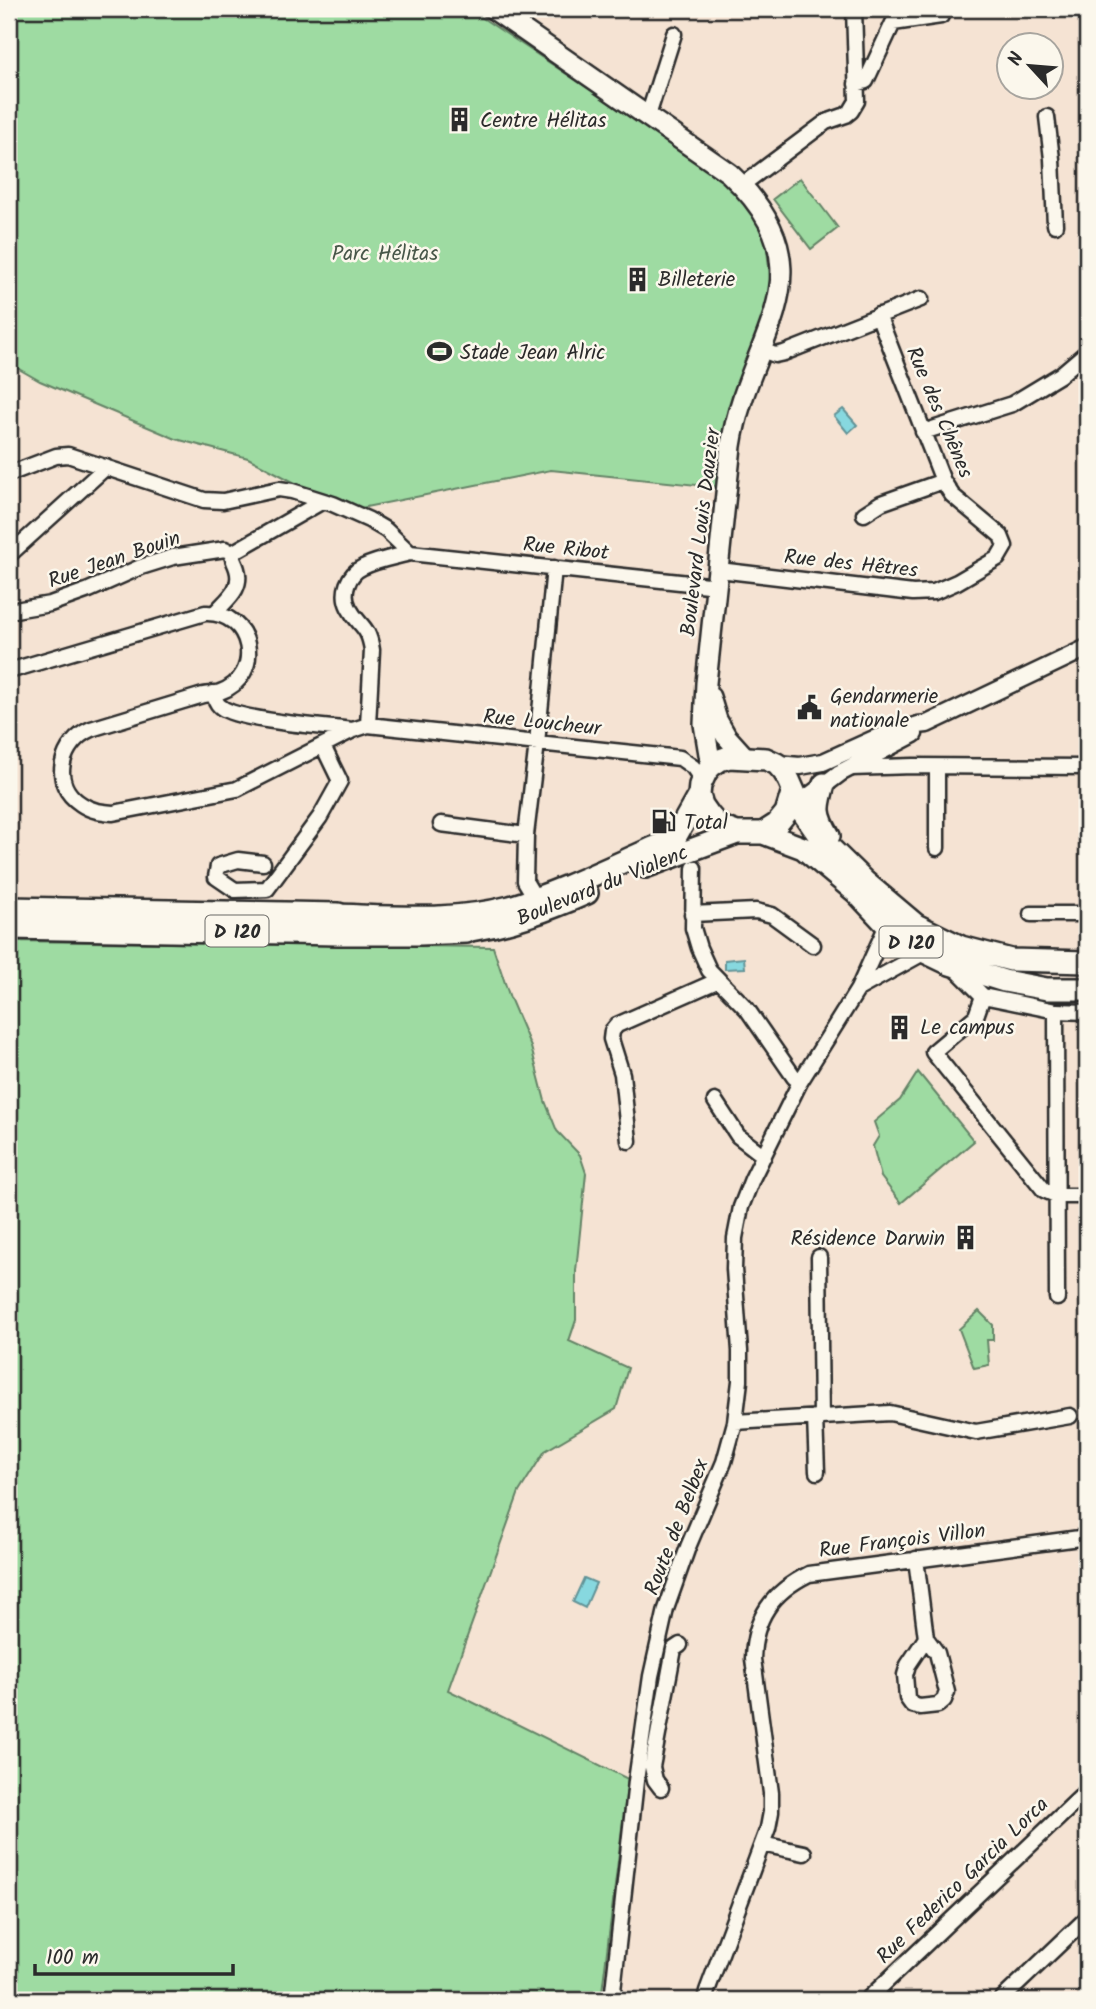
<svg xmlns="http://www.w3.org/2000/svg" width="1096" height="2009" font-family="Kalam,sans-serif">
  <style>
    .green { fill: #9edba2; stroke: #648366; stroke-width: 2 }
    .water { fill: #87d8df; stroke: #629397; stroke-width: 2 }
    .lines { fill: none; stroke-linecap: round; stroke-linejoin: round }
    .minor-casing { stroke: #2b2b2b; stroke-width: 19 }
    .tertiary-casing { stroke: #2b2b2b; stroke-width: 21 }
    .secondary-casing { stroke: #2b2b2b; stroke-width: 24 }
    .primary-casing { stroke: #2b2b2b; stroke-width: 26 }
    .trunk-casing { stroke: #2b2b2b; stroke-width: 28 }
    .minor { stroke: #fbf7ec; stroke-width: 14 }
    .tertiary { stroke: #fbf7ec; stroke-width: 16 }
    .secondary { stroke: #fbf7ec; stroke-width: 19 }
    .primary { stroke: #fbf7ec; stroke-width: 21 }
    .trunk { stroke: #fbf7ec; stroke-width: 23 }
    .labels { text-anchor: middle; stroke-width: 5; stroke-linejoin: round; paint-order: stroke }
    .shield { fill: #fbf7ec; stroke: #696865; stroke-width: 2 }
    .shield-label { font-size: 19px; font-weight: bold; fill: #2b2b2b }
    .poi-label { font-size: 21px; fill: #2b2b2b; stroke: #fbf7ec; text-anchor: start }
    .park-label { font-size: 21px; fill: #485749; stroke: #fbf7ec }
    .street-label { font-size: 21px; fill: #2b2b2b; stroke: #fbf7ec }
  </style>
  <rect width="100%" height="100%" fill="#f5e3d3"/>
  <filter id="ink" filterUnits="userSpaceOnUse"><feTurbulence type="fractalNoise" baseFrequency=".0143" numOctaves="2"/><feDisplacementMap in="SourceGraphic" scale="14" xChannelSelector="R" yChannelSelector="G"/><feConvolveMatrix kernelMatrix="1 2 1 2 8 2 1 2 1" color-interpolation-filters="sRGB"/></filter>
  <g filter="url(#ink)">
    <path class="green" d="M9 9H469L712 171 748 204 766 240 771 287 756 341 720 446 716 487 551 470 361 508 299 485 248 458 176 439 40 381 17 368 9 371Z
      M800 178 838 228 811 249 773 199Z
      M9 941 493 947 510 998 531 1047 545 1101 557 1131 580 1155 586 1173 576 1271V1320L569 1341 628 1368 616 1409 545 1451 519 1492 448 1690 628 1779 601 2000H9Z
      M918 1072 974 1141 901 1203 881 1177 873 1146 879 1136 874 1122 900 1100Z
      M979 1311 993 1325V1340H987L989 1365 974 1368 959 1329Z"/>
    <path class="water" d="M843 409 857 425 848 433 834 416Z
      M744 958 745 968 725 969V960Z
      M584 1578 596 1583 585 1608 573 1602Z"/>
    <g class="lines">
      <defs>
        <path id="minor" d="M856 84 866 81 893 23 941 16
          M648 116 674 34
          M1047 117 1052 159 1055 225
          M742 185 826 122 846 115 851 111 857 101 854 9
          M762 350 775 355 784 353 921 299
          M923 432 1012 404 1060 375 1087 352
          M9 474 56 456 68 455 204 500 223 501 279 489 292 491 333 504 369 520 386 530 410 553
          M864 514 881 503 943 481
          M9 555 106 467
          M719 570 913 593 934 592 957 582 998 558 1005 546 1001 536 952 495 943 481 878 315
          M9 611 50 604 89 590 141 567 173 557 225 549 232 553
          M216 612C227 599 243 589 237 569 235 562 232 560 232 553L323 501
          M9 671 205 613C253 611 265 676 220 692 215 694 208 694 203 695L91 729C61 742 49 784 81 804 91 811 101 812 113 813L237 789 353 730 368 725 680 758 693 767 702 780
          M213 693C215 698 216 704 221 707 238 721 327 727 353 730
          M368 725 372 650C368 624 359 627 349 608 341 593 348 574 363 567 377 560 395 557 410 553L717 586
          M937 767V848
          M851 768 913 766 1087 767
          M441 824 526 835
          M263 863 238 860 218 866 216 877 235 890 267 889 320 817 340 781 323 746
          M694 868 693 928 699 948 709 970 747 1009 794 1077 800 1082
          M535 898 525 881 526 835 537 743 554 568
          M692 914 756 911 772 915 813 945
          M1031 914H1087
          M956 969 983 996
          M858 989 925 952
          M983 996 976 1016 933 1052 1044 1190 1058 1196H1087
          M983 996 1056 1011 1087 1012
          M1056 1011 1057 1298
          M715 1101 738 1136 764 1156
          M629 1141 622 1074 611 1039 612 1031 617 1025 719 980
          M819 1257 821 1417
          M815 1417 817 1472
          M735 1422 890 1413 976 1432 1070 1416
          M916 1559 926 1638 937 1653 947 1692 944 1700 938 1705 920 1707 912 1705 907 1698 905 1675 908 1665 926 1638
          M661 1788 655 1780 652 1767 674 1649 680 1645
          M762 1844 804 1853
          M612 2000 636 1781 651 1676 666 1609 688 1547 724 1462 735 1422 740 1381V1351L734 1269 735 1238 741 1207 752 1179 800 1082 858 989 887 925
          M705 2000 707 1991 768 1828 771 1812V1793L753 1659C754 1618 772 1592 809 1574L1087 1537
          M867 2000 1087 1791
          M1001 2000 1087 1918"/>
        <path id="tertiary" d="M874 739 918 725 927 724 1087 648
          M777 764 800 766 823 762 874 739 881 744
          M791 810 840 773 914 734"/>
        <path id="secondary" d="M493 9 729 173C836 273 747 337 731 446L706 683 704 724 711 766
          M710 697 717 720 726 736 745 757"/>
        <path id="primary" d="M824 784C817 808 816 814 829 836
          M793 790 786 813 777 824 763 833H737L726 829 716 823 709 815 702 805 699 795 700 785 706 772 711 766 720 760 729 757 766 759 777 764 784 772 789 780 804 814 822 840 865 882 916 925 961 947 1011 960 1087 962
          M763 833 803 848 857 893 887 925 925 952 950 964 1004 981 1047 989H1087
          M645 867 737 833
          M338 915C395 917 454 922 510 907 563 891 614 865 665 843L676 836 699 795
          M466 931C510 924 546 911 587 893"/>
        <path id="trunk" d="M9 909 338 915
          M9 927 338 933H420L466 931"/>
      </defs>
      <use href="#minor" class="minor-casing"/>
      <use href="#tertiary" class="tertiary-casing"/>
      <use href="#secondary" class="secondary-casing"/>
      <use href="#primary" class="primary-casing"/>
      <use href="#trunk" class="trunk-casing"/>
      <use href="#minor" class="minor"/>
      <use href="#tertiary" class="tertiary"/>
      <use href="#secondary" class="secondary"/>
      <use href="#primary" class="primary"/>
      <use href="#trunk" class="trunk"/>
    </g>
  </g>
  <defs>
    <symbol id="building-bare" viewBox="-9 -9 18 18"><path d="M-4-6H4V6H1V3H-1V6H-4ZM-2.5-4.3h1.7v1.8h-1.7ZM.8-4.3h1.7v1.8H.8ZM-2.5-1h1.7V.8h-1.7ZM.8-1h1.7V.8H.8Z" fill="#2b2b2b" stroke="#fbf7ec" stroke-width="2.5" paint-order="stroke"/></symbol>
    <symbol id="stadium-bare" viewBox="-9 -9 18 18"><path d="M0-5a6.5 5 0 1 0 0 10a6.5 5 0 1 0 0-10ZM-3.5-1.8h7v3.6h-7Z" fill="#2b2b2b" stroke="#fbf7ec" stroke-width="2.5" paint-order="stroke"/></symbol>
    <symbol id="civic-bare" viewBox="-9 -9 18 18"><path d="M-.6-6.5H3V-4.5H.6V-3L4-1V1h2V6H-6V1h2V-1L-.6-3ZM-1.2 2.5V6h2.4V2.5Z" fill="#2b2b2b" stroke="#fbf7ec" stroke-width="2.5" paint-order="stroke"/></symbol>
    <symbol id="fuel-bare" viewBox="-9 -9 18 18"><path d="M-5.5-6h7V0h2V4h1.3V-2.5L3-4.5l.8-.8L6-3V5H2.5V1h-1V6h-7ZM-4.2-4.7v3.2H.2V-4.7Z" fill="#2b2b2b" stroke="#fbf7ec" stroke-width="2.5" paint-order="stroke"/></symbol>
  </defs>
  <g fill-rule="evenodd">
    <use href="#building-bare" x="442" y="102" width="35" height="35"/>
    <use href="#building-bare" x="620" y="262" width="35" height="35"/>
    <use href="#stadium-bare" x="422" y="334" width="35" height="35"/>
    <use href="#civic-bare" x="792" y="690" width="35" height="35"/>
    <use href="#fuel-bare" x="646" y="804" width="35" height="35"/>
    <use href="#building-bare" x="882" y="1010" width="35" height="35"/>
    <use href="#building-bare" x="948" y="1220" width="35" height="35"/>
  </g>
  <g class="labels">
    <g class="shield">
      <rect x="205.5" y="915.5" width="63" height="31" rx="5"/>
      <rect x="879.5" y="926.5" width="63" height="31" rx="5"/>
    </g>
    <g class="shield-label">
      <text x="237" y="938">D 120</text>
      <text x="911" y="949">D 120</text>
    </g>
    <g class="poi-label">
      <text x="480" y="127">Centre Hélitas</text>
      <text x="658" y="286">Billeterie</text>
      <text x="460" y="359">Stade Jean Alric</text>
      <text x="830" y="703">Gendarmerie<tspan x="830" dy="24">nationale</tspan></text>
      <text x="684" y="829">Total</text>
      <text x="920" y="1034">Le campus</text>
      <text x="945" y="1245" text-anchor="end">Résidence Darwin</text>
    </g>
    <g class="park-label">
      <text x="385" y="260">Parc Hélitas</text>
    </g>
    <g class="street-label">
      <text transform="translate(940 412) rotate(67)" y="7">Rue des Chênes</text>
      <text transform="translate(700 532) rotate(-83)" y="7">Boulevard Louis Dauzier</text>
      <text transform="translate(566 548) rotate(6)" y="7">Rue Ribot</text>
      <text transform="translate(114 559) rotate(-19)" y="7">Rue Jean Bouin</text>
      <text transform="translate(851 563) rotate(6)" y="7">Rue des Hêtres</text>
      <text transform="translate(542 722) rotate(6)" y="7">Rue Loucheur</text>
      <text transform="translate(602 885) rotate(-22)" y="7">Boulevard du Vialenc</text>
      <text transform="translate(676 1527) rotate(-69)" y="7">Route de Belbex</text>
      <text transform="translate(902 1540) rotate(-7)" y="7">Rue François Villon</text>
      <text transform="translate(962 1880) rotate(-44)" y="7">Rue Federico Garcia Lorca</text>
    </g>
  </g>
  <rect width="1096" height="2009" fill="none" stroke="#fbf7ec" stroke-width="35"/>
  <rect x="18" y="18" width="1061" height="1974" fill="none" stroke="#2b2b2b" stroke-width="2.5" filter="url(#ink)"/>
  <g transform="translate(1030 66) rotate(296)"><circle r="33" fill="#fbf7ec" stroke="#a8a59f" stroke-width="2"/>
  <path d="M0-5L12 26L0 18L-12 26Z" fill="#2b2b2b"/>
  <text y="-10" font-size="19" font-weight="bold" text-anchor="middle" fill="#2b2b2b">N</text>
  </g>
  <path d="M35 1964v10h198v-10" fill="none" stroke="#2b2b2b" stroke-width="3.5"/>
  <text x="46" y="1964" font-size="21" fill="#2b2b2b" stroke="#fbf7ec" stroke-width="5" paint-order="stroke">100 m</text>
</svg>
